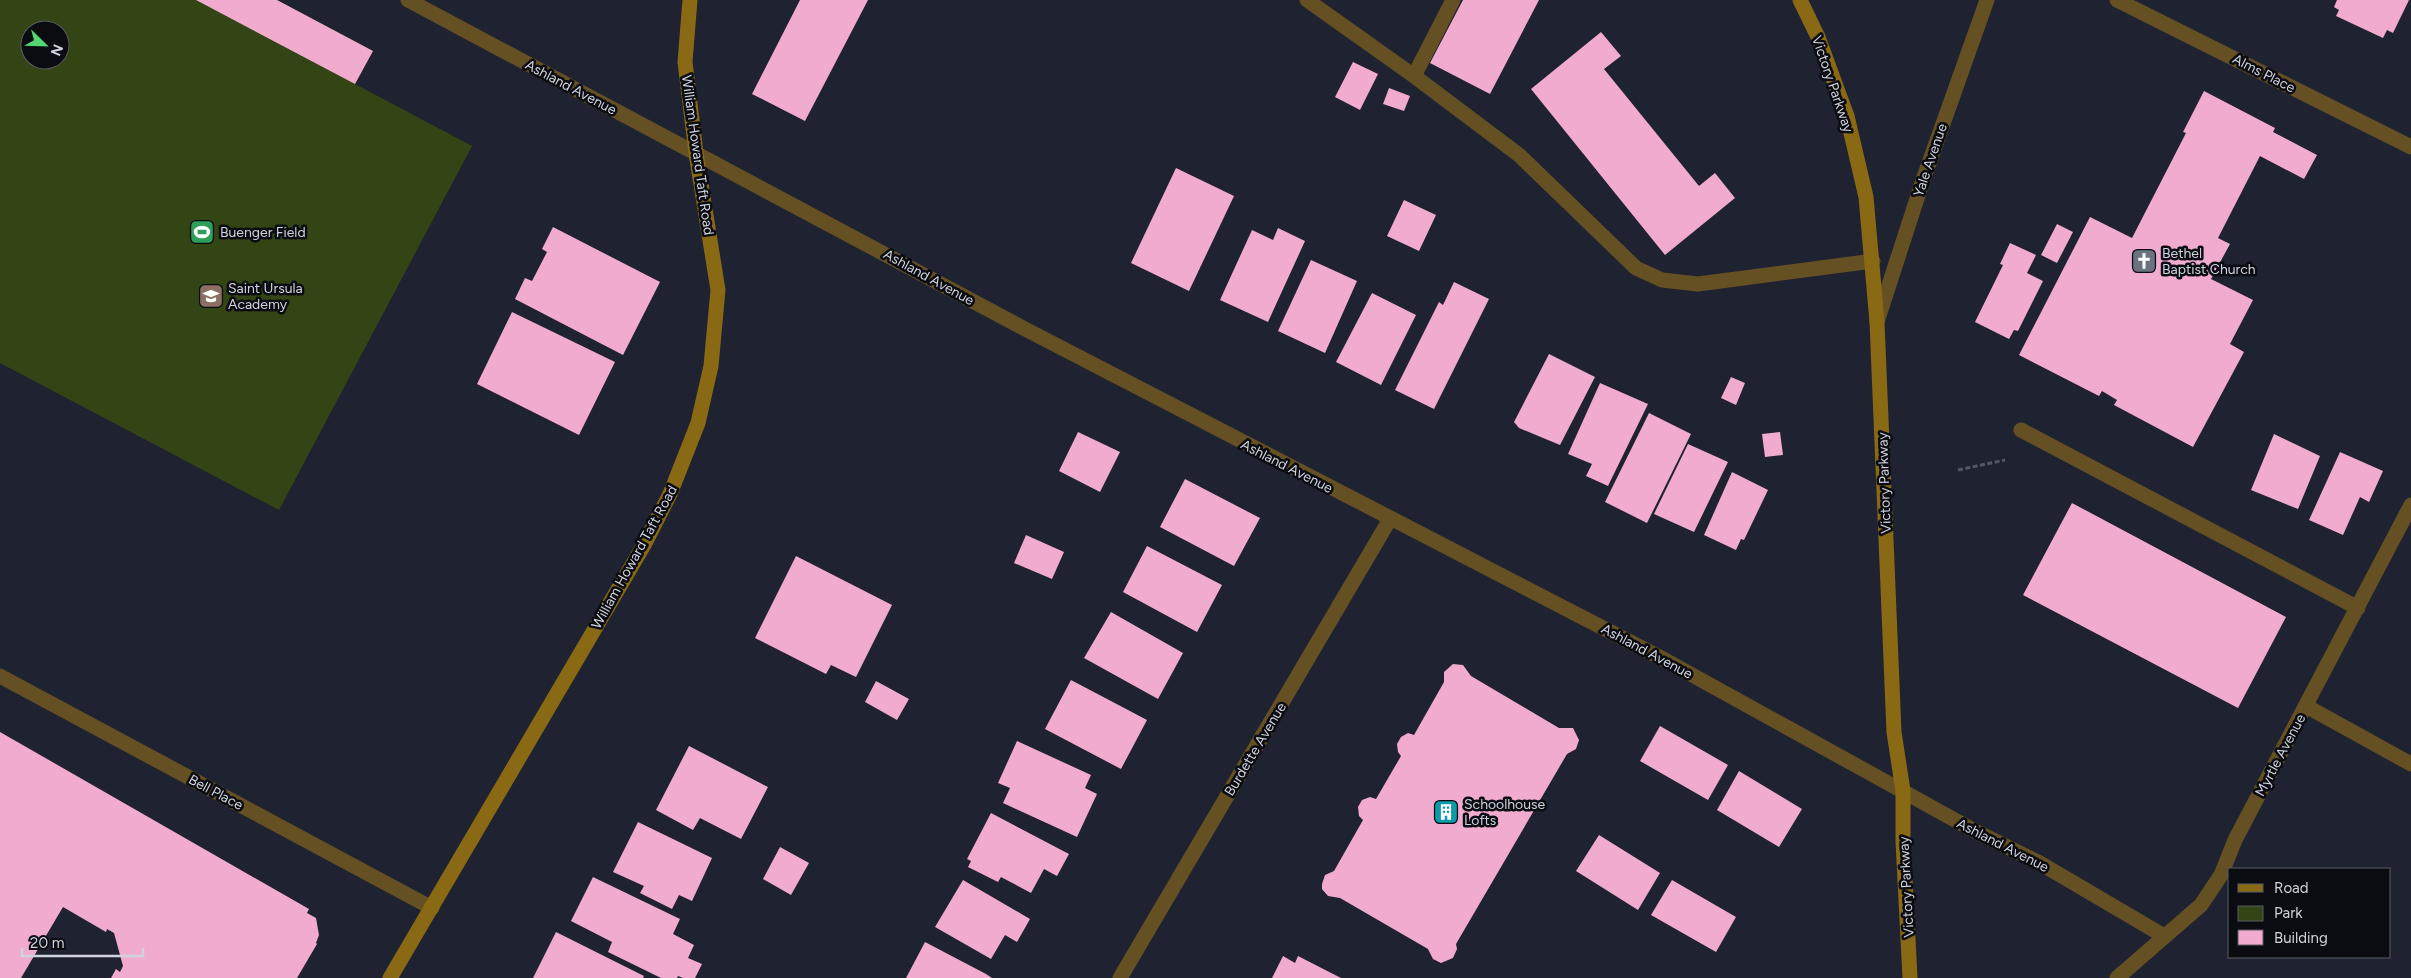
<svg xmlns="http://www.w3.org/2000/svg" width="2411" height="978" font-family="Figtree,sans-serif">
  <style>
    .green { fill: #334514; fill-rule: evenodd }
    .building { fill: #f1abce }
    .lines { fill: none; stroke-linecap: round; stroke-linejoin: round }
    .path { stroke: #545764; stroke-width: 3; stroke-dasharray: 5 2.5; stroke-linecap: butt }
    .lane { stroke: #645022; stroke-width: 15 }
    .street { stroke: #645022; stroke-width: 15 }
    .secondary { stroke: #896913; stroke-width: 15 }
    .labels { text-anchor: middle; stroke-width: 5; stroke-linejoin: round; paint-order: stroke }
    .street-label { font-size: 14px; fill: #d0d3dd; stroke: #0a0c12 }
    .poi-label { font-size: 14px; fill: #d0d3dd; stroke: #0a0c12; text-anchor: start }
  </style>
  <rect width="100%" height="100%" fill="#1f2230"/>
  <path class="green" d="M0 0H277L373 51 355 84 472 146 279 510 0 363ZM30 30H60V60H30Z"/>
  <path class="building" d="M196 0H277L373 51 355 84Z
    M800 0H868L805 121 752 94Z
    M1463 0H1539L1490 94 1430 63Z
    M2337 0H2409L2393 33 2387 30 2383 38 2336 16 2339 10 2334 7Z
    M1601 32 1621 56 1604 69 1699 186 1715 173 1735 198 1665 255 1531 89Z
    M1353 62 1378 74 1360 110 1335 97Z
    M1389 88 1410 96 1404 111 1383 104Z
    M2204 91 2275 128 2273 132 2317 155 2304 179 2260 156 2218 238 2230 244 2211 279 2253 300 2230 344 2244 352 2193 447 2114 405 2117 400 2102 391 2099 396 2019 355 2090 217 2132 238 2186 133 2183 132Z
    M1176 168 1234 196 1189 291 1131 263Z
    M1404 200 1436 215 1419 251 1387 236Z
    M2057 224 2073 232 2057 263 2041 255Z
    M553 227 660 282 623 355 515 299 525 278 532 281 547 252 542 249Z
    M1278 228 1305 241 1268 322 1220 300 1252 230 1273 240Z
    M2010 243 2036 255 2027 273 2043 281 2018 331 2014 330 2009 339 1975 322 2003 265 2000 264Z
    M1311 260 1357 281 1325 353 1278 331Z
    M1454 282 1489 299 1434 409 1395 390 1439 302 1443 305Z
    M1372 293 1416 315 1381 385 1336 362Z
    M512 312 615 362 579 435 477 384Z
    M1549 354 1595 377 1560 445 1519 428 1514 422Z
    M1731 377 1745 383 1736 405 1721 398Z
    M1600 383 1648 404 1608 486 1586 476 1592 464 1568 454Z
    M1649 413 1691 434 1647 523 1605 502Z
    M1078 432 1120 452 1100 492 1059 471Z
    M1780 432 1783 455 1765 457 1762 434Z
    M2274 434 2320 456 2298 509 2251 490Z
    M1688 444 1728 462 1694 532 1654 514Z
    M2340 452 2383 471 2369 502 2360 497 2343 535 2309 520Z
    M1732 472 1768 490 1744 540 1741 539 1736 550 1704 535Z
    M1185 479 1260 518 1234 566 1160 527Z
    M2072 503 2286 617 2238 708 2023 595Z
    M1026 535 1064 552 1052 579 1014 563Z
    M1147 546 1222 585 1197 632 1123 592Z
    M796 556 892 605 856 677 831 665 826 674 755 638Z
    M1111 612 1183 653 1158 699 1084 658Z
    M1453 664 1463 665 1471 676 1559 728H1573L1579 740 1576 749 1567 754 1456 944 1457 949 1453 958 1441 963 1433 959 1428 949 1340 898 1328 896 1322 889V884L1325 875 1334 871 1363 820 1359 816 1358 807 1362 800 1370 797 1376 799 1401 756 1398 752 1397 744 1401 737 1408 733 1414 735 1444 682V672Z
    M1071 680 1147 720 1121 769 1045 729Z
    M876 681 909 699 897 720 865 702Z
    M1660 726 1728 765 1708 800 1640 761Z
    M0 732 309 909 307 913 316 918 319 935 316 943 317 944 297 978H111L116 969 120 972 123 966 114 933 107 929 106 932 63 907 21 978H0Z
    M1017 741 1091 775 1085 788 1097 794 1077 837 1003 803 1010 788 998 783Z
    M689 746 768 787 741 839 700 818 693 830 656 810Z
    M1739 771 1802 809 1779 847 1717 810Z
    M991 813 1069 854 1057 876 1044 869 1031 893 1001 877 998 882 968 867 971 861 967 859Z
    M638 822 712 858 692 901 679 895 672 909 640 893 644 886 613 872Z
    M1599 835 1660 873 1638 910 1576 871Z
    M780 847 809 863 791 895 763 879Z
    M593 877 680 919 673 934 694 945 688 958 702 964 695 978H683L678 976 677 978H661L608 952 612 942 571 921Z
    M963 880 1030 919 1017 942 1005 935 991 959 935 927Z
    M1672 880 1736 917 1716 952 1651 915Z
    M556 932 644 976 643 978H533Z
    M925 942 986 974 992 978H906Z
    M1283 956 1295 963 1298 956 1341 978H1272Z"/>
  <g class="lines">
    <path class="path" d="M1958 470 2005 460"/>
    <path class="lane" d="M1307 0 1414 76
      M1453 0 1414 76 1519 155 1636 268 1662 280 1698 284 1873 261
      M2021 430 2358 608"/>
    <path class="street" d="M408 0 1025 329 1665 660 1973 830 2038 862 2164 936
      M2117 0 2411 147
      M1877 322 1923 180 1987 0
      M0 676 432 908
      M2306 706 2411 764
      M1120 978 1390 519
      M2117 978 2201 905 2221 875 2235 840 2411 505"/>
    <path class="secondary" d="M1800 0 1818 37 1847 116 1866 197 1877 322 1894 732 1903 791V841L1910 978
      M390 978 644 545 670 494 698 423 711 366 718 290 696 153 685 62 690 0"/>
  </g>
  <defs>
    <symbol id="stadium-square" viewBox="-11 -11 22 22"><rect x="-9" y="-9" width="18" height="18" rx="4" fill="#2e9e5b" stroke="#0a0c12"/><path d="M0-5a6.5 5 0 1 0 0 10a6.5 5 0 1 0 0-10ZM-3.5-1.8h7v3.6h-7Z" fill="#fff"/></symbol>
    <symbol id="church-square" viewBox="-11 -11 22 22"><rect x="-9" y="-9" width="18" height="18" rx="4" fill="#6b7280" stroke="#0a0c12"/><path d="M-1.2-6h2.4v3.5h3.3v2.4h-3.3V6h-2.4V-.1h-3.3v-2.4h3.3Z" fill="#fff"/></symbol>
    <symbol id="school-square" viewBox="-11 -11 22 22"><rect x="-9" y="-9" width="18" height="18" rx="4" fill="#8d6e63" stroke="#0a0c12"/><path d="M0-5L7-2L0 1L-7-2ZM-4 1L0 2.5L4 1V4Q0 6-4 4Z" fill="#fff"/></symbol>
    <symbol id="building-square" viewBox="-11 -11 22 22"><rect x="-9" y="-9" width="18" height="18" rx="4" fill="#0f9aa8" stroke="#0a0c12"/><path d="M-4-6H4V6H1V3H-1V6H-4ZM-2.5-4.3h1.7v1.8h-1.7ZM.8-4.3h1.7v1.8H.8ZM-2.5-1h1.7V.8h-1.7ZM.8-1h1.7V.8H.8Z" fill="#fff"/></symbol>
  </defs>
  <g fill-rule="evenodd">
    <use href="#stadium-square" x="188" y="218" width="28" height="28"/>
    <use href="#church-square" x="2130" y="247" width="28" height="28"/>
    <use href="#school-square" x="197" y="282" width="28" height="28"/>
    <use href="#building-square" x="1432" y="798" width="28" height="28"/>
  </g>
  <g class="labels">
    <g class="street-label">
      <text transform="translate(2264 73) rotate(27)" y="5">Alms Place</text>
      <text transform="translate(1833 84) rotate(71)" y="5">Victory Parkway</text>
      <text transform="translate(571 87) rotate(28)" y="5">Ashland Avenue</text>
      <text transform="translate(698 155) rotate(82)" y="5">William Howard Taft Road</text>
      <text transform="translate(1930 160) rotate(-71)" y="5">Yale Avenue</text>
      <text transform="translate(929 277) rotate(29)" y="5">Ashland Avenue</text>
      <text transform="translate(1287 466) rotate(27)" y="5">Ashland Avenue</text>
      <text transform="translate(1884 483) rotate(-92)" y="5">Victory Parkway</text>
      <text transform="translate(634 557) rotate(-61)" y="5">William Howard Taft Road</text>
      <text transform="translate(1647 651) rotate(28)" y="5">Ashland Avenue</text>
      <text transform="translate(1255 749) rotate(-59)" y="5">Burdette Avenue</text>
      <text transform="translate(2280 755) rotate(-62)" y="5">Myrtle Avenue</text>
      <text transform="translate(216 792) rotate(28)" y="5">Bell Place</text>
      <text transform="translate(2003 845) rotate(27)" y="5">Ashland Avenue</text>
      <text transform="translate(1906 887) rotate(-93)" y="5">Victory Parkway</text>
    </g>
    <g class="poi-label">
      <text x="220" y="237">Buenger Field</text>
      <text x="2162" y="258">Bethel<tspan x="2162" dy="16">Baptist Church</tspan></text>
      <text x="228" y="293">Saint Ursula<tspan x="228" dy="16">Academy</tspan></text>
      <text x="1464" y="809">Schoolhouse<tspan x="1464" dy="16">Lofts</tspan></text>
    </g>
  </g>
  <rect x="2228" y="868" width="162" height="90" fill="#0a0c12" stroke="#595c63"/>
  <rect x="2238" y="884" width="25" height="8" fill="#896913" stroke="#595c63"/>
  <text x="2274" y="893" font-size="15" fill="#d0d3dd">Road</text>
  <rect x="2238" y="906" width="25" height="15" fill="#334514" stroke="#595c63"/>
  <text x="2274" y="918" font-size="15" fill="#d0d3dd">Park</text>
  <rect x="2238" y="930" width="25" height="15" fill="#f1abce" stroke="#595c63"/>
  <text x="2274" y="943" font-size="15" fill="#d0d3dd">Building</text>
  <g transform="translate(45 45) rotate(113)"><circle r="24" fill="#0a0c12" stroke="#595c63"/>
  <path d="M0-4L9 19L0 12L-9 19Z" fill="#54d672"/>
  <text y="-8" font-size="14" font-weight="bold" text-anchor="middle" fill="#d0d3dd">N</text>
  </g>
  <path d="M22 948v8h121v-8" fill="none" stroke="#d0d3dd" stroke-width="2.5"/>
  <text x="30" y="948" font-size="15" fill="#d0d3dd" stroke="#0a0c12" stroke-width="4" paint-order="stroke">20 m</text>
</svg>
